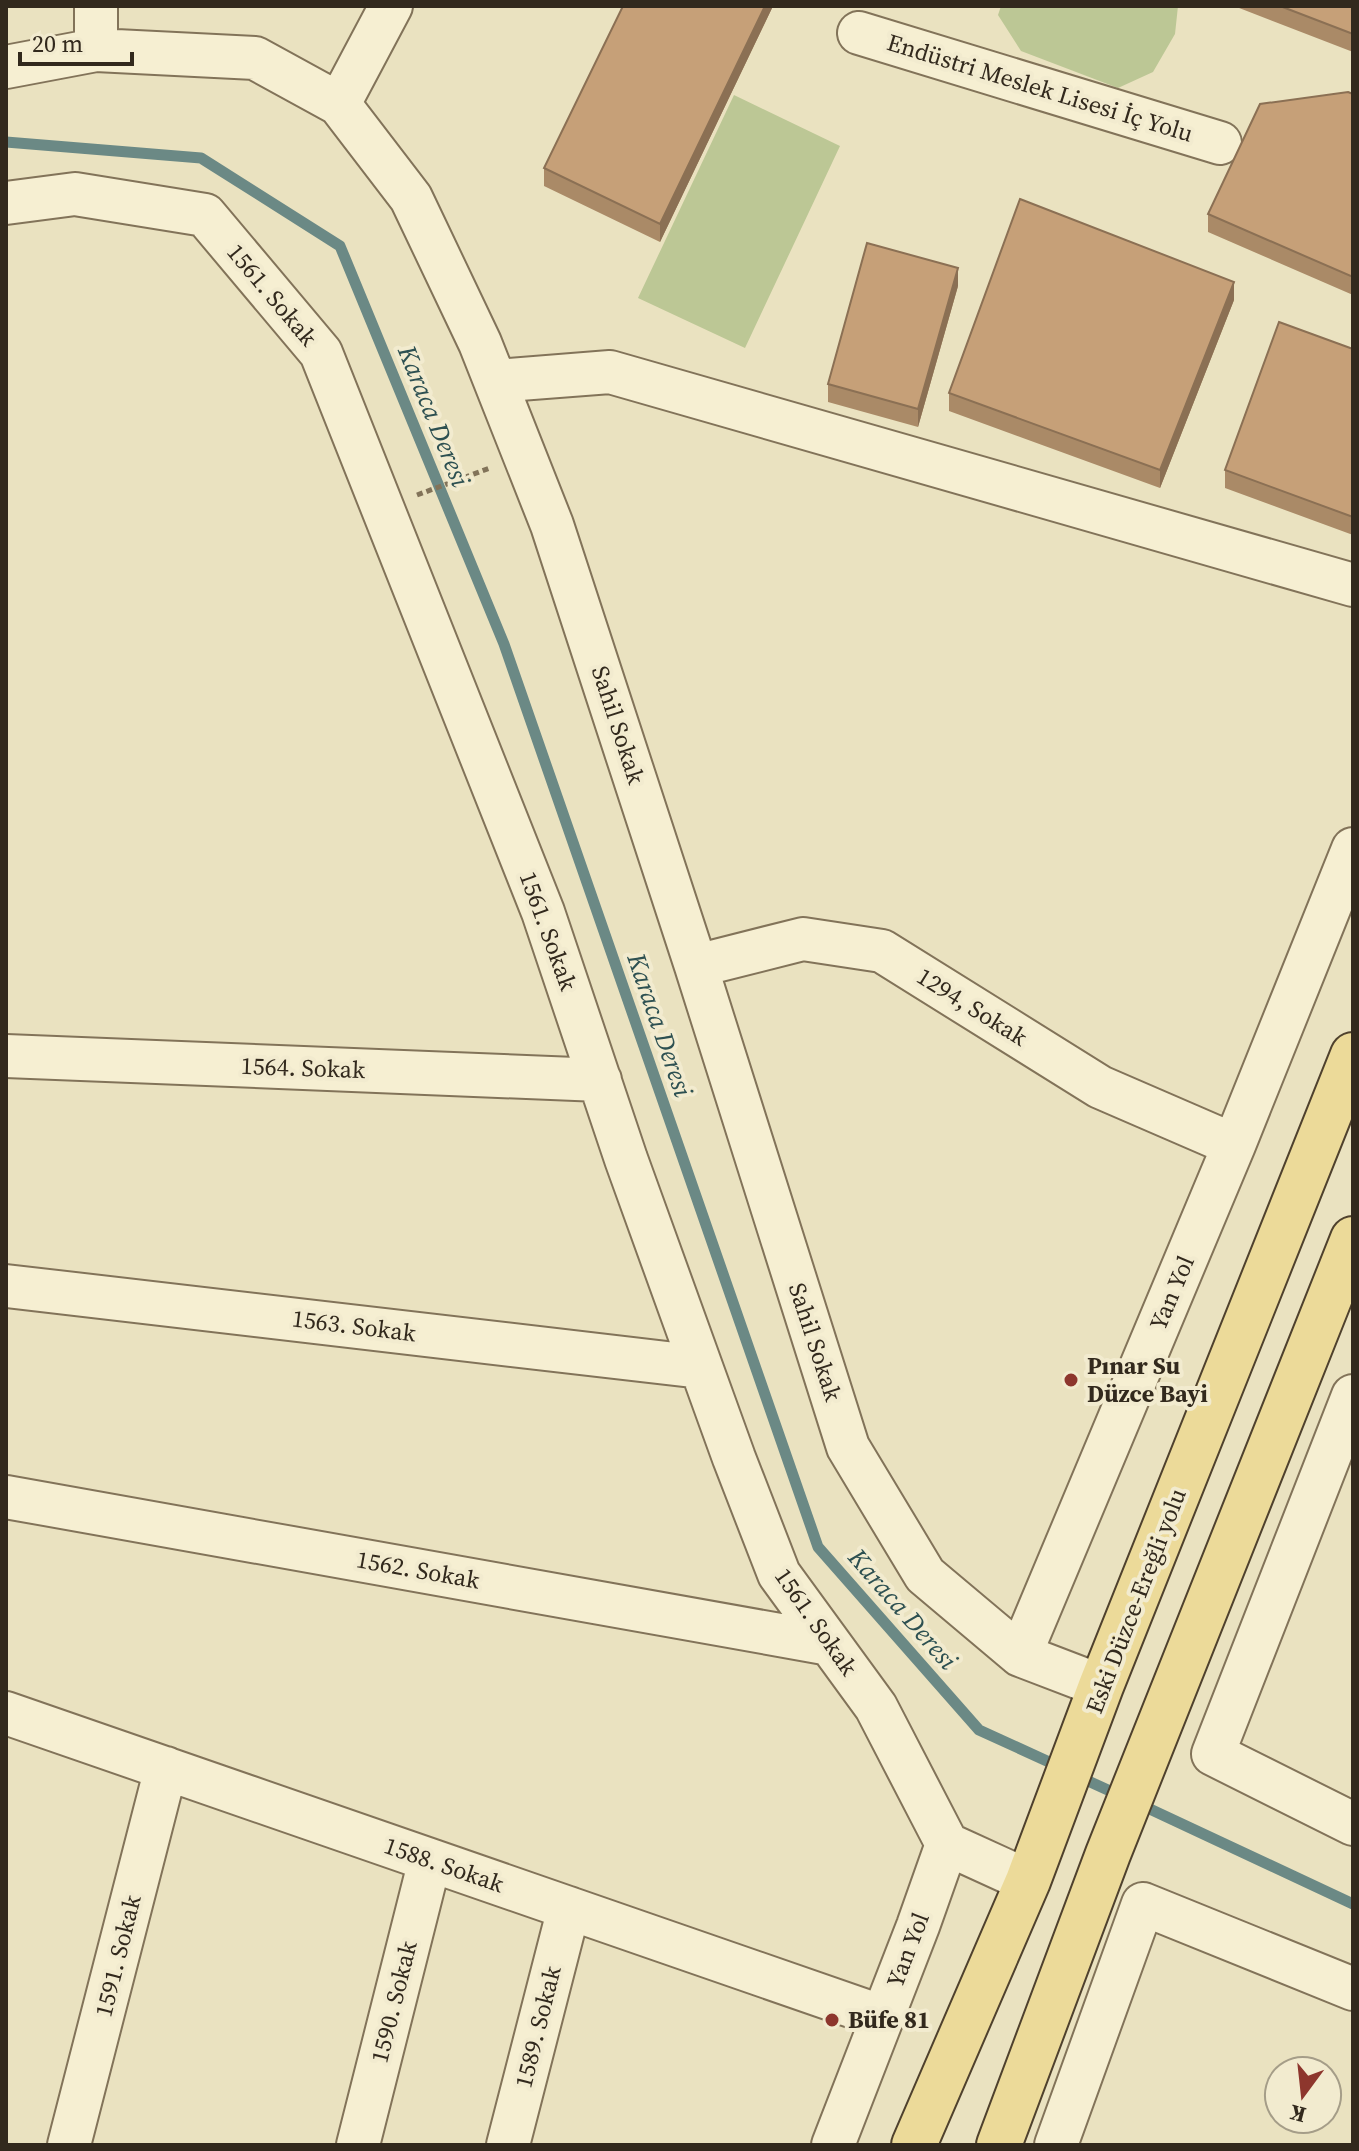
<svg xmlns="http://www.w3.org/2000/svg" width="1359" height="2151" font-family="'Source Serif 4',serif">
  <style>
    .green { fill: #bcc795 }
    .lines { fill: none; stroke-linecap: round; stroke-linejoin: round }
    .stream { stroke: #6b8985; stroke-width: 11 }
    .minor-casing { stroke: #827359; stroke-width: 46 }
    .major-casing { stroke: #4f412d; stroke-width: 48 }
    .path { stroke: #827359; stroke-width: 5; stroke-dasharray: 6 4; stroke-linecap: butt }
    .minor { stroke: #f6efd2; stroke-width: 42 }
    .major { stroke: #ecda99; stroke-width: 44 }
    .wall { fill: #aa8a67 }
    .shaded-wall { fill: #8b7054 }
    .building { fill: #c6a078; stroke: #8b7054; stroke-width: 2 }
    .poi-dot { fill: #8d362d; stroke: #f2ebcf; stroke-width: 3 }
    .labels { text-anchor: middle; stroke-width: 8; stroke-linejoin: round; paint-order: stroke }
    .street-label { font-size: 24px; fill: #32291d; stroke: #f2ebcf }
    .poi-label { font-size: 24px; font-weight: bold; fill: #32291d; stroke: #f2ebcf; text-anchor: start }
    .water-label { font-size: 26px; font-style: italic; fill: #2d5051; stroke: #f2ebcf }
  </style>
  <rect width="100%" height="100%" fill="#eae2c0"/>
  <path class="green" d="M1001 6H1178L1175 34 1153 72 1118 88 1021 51 998 15Z
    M734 95 840 146 745 348 638 298Z"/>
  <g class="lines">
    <path class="stream" d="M6 142 201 158 340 246 504 644 818 1547 979 1730 1060 1767
      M1075 1775 1121 1796
      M1137 1803 1353 1904"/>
    <defs>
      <path id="minor" d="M859 33 1220 143
        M96 50V6
        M6 67 96 50 255 58 339 104 411 198 480 343 552 525 696 966 848 1447 925 1575 1020 1655
        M339 104 391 6
        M6 203 75 194 205 215 321 353 543 912 626 1159 734 1458 779 1574 876 1707 947 1844
        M495 381 610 372 1353 585
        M696 966 803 939 882 951 1100 1087 1234 1145
        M6 1056 600 1080
        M6 1286 701 1367
        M1353 1396 1213 1754 1353 1824
        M6 1497 830 1644
        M1101 1686 1020 1655 1234 1145 1353 849
        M6 1713 883 2017
        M947 1844 1028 1881
        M69 2145 166 1768
        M358 2145 430 1860
        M508 2145 569 1908
        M833 2145 918 1926 947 1844
        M1056 2145 1143 1904 1353 1989"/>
      <path id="major" d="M914 2145 1028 1881 1101 1686 1353 1055
        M999 2145 1108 1854 1353 1239"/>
    </defs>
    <use href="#minor" class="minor-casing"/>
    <use href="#major" class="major-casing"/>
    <path class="path" d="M417 495 490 468"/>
    <use href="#minor" class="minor"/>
    <use href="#major" class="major"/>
  </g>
  <path class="wall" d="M623 6H773L660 242 544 186V168Z
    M1234 6H1353V52Z
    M1353 94V295L1208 232V214Z
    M958 286 918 427 828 402V384Z
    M1234 300 1160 488 949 411V393Z
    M1353 349V535L1225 488V470Z"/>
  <path class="shaded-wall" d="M765 6H773L660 242V224Z
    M958 268V286L918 427V409Z
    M1234 282V300L1160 488V470Z"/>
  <path class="building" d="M623 6H765L660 224 544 168Z
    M1280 6H1353V34Z
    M1348 92 1353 94V277L1208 214 1260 104Z
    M1020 199 1234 282 1160 470 949 393Z
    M867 243 958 268 918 409 828 384Z
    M1279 322 1353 349V517L1225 470Z"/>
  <g class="poi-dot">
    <circle cx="1071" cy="1380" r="8"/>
    <circle cx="832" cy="2020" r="8"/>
  </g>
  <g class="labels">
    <g class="street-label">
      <text transform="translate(1040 88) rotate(17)" y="8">Endüstri Meslek Lisesi İç Yolu</text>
      <text transform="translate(272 295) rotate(50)" y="8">1561. Sokak</text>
      <text transform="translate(618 725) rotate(72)" y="8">Sahil Sokak</text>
      <text transform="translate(548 931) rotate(70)" y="8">1561. Sokak</text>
      <text transform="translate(972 1007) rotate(32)" y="8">1294, Sokak</text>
      <text transform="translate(303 1068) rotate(2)" y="8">1564. Sokak</text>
      <text transform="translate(1172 1293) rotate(-67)" y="8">Yan Yol</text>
      <text transform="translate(354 1326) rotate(7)" y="8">1563. Sokak</text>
      <text transform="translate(815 1342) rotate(72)" y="8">Sahil Sokak</text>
      <text transform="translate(418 1570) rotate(10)" y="8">1562. Sokak</text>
      <text transform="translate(1136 1601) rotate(-69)" y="8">Eski Düzce-Ereğli yolu</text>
      <text transform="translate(816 1622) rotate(55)" y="8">1561. Sokak</text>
      <text transform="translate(444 1865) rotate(19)" y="8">1588. Sokak</text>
      <text transform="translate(908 1950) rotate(-69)" y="8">Yan Yol</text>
      <text transform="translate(118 1956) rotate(-76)" y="8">1591. Sokak</text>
      <text transform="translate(394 2002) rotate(-76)" y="8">1590. Sokak</text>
      <text transform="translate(538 2027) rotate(-76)" y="8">1589. Sokak</text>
    </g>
    <g class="poi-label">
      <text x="1087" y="1374">Pınar Su<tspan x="1087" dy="28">Düzce Bayi</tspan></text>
      <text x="848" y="2028">Büfe 81</text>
    </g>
    <g class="water-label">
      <text transform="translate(434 416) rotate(68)" y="9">Karaca Deresi</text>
      <text transform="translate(660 1025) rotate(71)" y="9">Karaca Deresi</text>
      <text transform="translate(903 1609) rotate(49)" y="9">Karaca Deresi</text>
    </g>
  </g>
  <rect width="1359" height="2151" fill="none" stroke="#32291d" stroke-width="16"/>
  <g transform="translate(1303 2095) rotate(195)"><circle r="38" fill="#f2ebcf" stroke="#a59d88" stroke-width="2"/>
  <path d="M0-6L14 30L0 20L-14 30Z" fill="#8d362d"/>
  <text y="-12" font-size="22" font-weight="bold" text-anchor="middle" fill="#32291d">K</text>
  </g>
  <path d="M20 52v12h112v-12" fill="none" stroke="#32291d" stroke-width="4"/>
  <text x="32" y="52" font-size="24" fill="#32291d" stroke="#f2ebcf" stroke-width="6" paint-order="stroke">20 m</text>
</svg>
